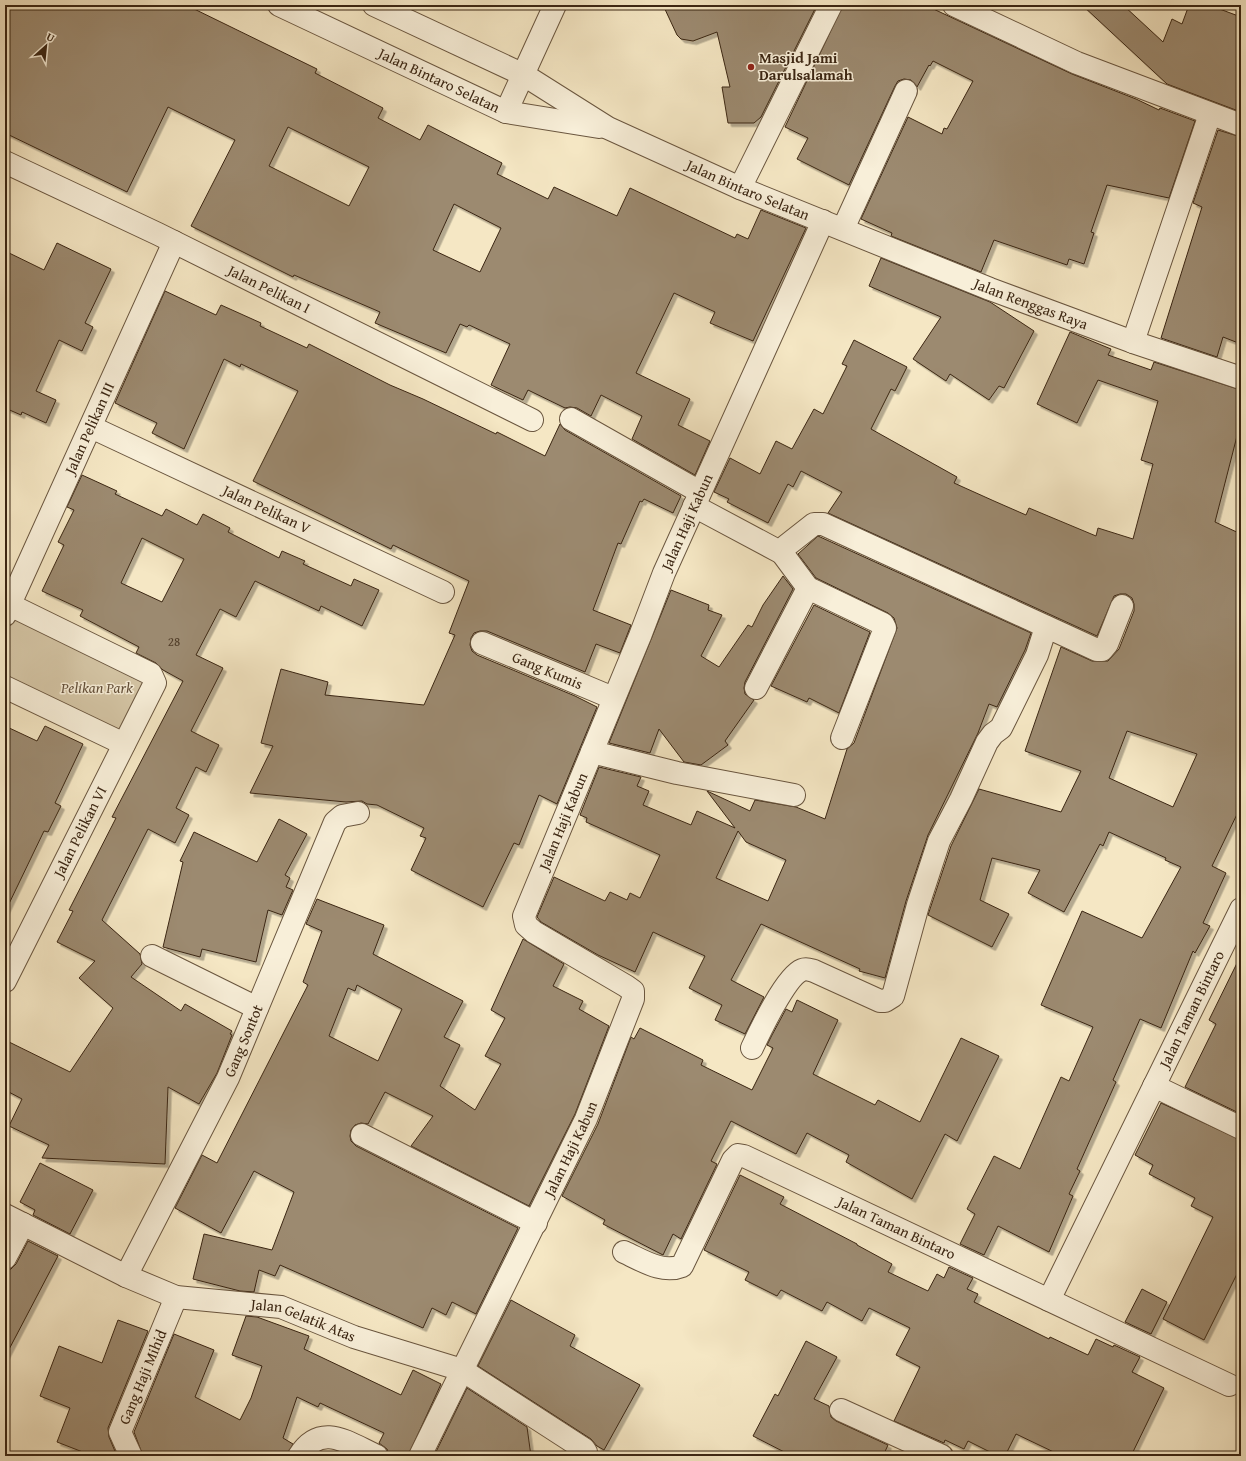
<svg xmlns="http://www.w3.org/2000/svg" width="1246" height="1461" font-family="'Gentium Book Plus',serif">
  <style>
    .green { fill: #d5c6a6; stroke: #88765c }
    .building { fill: #9c8a6f; stroke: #3b2613; fill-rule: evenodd; filter: url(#shadow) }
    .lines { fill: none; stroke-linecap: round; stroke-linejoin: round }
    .minor-casing { stroke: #6a563f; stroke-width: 24 }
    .minor { stroke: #f8efd9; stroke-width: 22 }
    .poi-dot { fill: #8f2418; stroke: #f8efd9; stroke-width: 1.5 }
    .labels { text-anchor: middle; stroke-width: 3; stroke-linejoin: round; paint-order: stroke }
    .number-label { font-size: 13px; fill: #533f2a }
    .poi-label { font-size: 15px; font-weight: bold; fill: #3b2613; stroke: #f8efd9; text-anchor: start }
    .street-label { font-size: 15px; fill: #3b2613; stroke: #f8efd9 }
    .park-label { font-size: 15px; font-style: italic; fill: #624e38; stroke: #f8efd9 }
  </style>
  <defs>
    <filter id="shadow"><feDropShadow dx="3.5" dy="3.5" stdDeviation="0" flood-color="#0004"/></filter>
  </defs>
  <rect width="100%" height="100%" fill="#f5e7c4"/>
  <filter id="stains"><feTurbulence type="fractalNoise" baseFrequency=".005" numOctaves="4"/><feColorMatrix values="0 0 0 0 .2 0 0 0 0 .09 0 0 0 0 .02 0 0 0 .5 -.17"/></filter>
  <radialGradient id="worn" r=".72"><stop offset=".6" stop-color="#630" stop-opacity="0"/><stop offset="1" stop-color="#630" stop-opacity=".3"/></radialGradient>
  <path class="green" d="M10 616 147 680 122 732 5 676V627Z"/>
  <path class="building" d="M5 5H186L317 69 315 73 383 108 378 118 420 140 428 125 502 163 497 174 548 199 554 187 617 216 630 188 735 238 737 234 748 239 761 210 806 228 753 341 710 323 715 312 674 293 636 373 690 399 678 425 710 441 695 475 632 439 642 416 601 395 591 416 577 408 570 407 565 408 528 390 523 400 491 385 510 344 469 325 467 327 460 324 446 353 375 323 380 312 294 275 293 277 191 226 235 140 168 107 127 192 5 133ZM288 127 369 167 349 206 269 166ZM454 204 501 228 480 272 433 250Z
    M663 5H817L761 117 754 123H728L722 87H730L717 32 693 41 681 39 677 35Z
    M843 5H925L1072 74 1136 99 1159 110 1160 108 1195 121 1169 198 1107 185 1091 232 1094 233 1084 264 1069 259 1067 265 994 240 981 272 891 236 892 233 861 219 908 117 942 134 944 128 947 129 973 81 933 61 930 66 929 65 917 87 911 80 904 79 898 81 895 86 849 185 797 159 808 138 785 127Z
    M1082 5H1123L1163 42 1172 19 1182 24 1189 5H1209L1241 17V112L1167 84Z
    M1218 130 1241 137V344L1223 337 1217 357 1161 338 1202 207 1193 203Z
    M57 243 111 269 85 323 93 327 82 351 59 340 36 391 56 400 46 423 22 412 21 415 5 408V251L44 270Z
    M881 258 990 302 1034 331 1004 388 999 386 989 400 950 374 946 381 913 359 941 317 869 286Z
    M165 291 216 315 221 305 261 323 260 326 307 348 309 344 390 385 423 399 496 434 497 432 545 456 560 424 565 430 681 496 673 513 644 499 642 502 640 501 621 544 618 543 593 610 631 625 620 653 596 644 585 672 487 631H480L474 633 471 638 470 645 472 651 477 655 575 696 597 707 557 804 539 795 519 845 514 843 483 907 411 870 426 838 420 836 424 828 377 805 367 804 362 801 346 802 250 793 273 746 261 743 281 669 328 682 325 695 424 705 455 635 449 633 469 581 393 545 391 549 253 481 298 391 241 364 240 367 224 359 184 449 152 433 157 423 115 403Z
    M1070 332 1111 349 1108 355 1151 370 1154 362 1241 390V437L1237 436 1215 522 1241 534V806L1212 866 1226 873 1203 923 1210 926 1195 953 1193 951 1161 1028 1140 1019 1113 1080 1116 1082 1077 1169 1080 1171 1069 1194 1073 1196 1049 1252 998 1226 984 1255 960 1244 975 1214 967 1209 994 1156 1020 1169 1061 1077 1069 1081 1093 1027 1041 1005 1082 911 1142 938 1181 867 1165 860 1166 858 1109 832 1103 846 1100 844 1064 912 1028 893 1040 870 992 858 980 900 1009 914 992 947 928 915 951 846 979 789 1061 812 1081 771 1025 751 1061 647 1092 661H1108L1119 649 1134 611V604L1132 598 1126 594H1120L1114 596 1097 636 828 513 842 492 801 471 793 487 788 484 768 523 727 502 729 499 714 492 730 458 760 474 776 441 792 449 814 409 823 414 847 366 842 364 854 340 907 367 895 391 891 389 871 429 957 477 954 483 994 501 1026 515 1029 508 1096 536 1098 528 1133 539 1153 464 1141 460 1158 401 1098 380 1077 423 1037 404ZM1127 731 1197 754 1173 807 1109 778Z
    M82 475 117 491 115 494 162 516 166 509 197 525 203 514 230 528 228 532 279 558 282 551 305 561 303 564 351 586 354 579 379 590 362 626 321 606 319 611 255 581 236 617 220 609 196 655 223 668 191 731 219 745 206 772 196 767 176 808 189 815 175 843 148 829 102 920 140 954 142 964 131 977 181 1011 185 1004 232 1031 230 1034 232 1035 217 1073 199 1104 168 1087 165 1164 42 1158 49 1145 9 1126 22 1099 5 1090V1040L70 1072 113 1008 79 978 95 961 57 942 73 911 69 910 116 818 112 817 183 681 163 670 156 663 136 653 139 647 80 616 83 610 42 591 64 545 58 542 74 510 67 507ZM142 538 184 559 162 602 121 583Z
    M818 536 1031 633 1025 650 997 707 989 704 978 733 928 835 906 901 885 978 859 971 860 969 761 924 731 980 764 997 745 1034 715 1020 722 1005 689 988 705 956 653 932 635 972 598 955 541 922 537 917 554 877 605 901 610 892 627 900 630 893 640 898 660 855 586 822 587 818 580 815 599 767 641 777 637 786 649 791 643 805 691 825 697 811 735 828 707 791 750 811 755 800 796 807 825 819 847 749 854 743 897 628 894 618 888 613 816 578 798 554ZM738 831 746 842 786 860 768 901 716 878Z
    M783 576 793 589 745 682 744 688 745 694 754 700 725 741 728 745 701 765 684 762 659 729 650 753 609 743 671 590 709 605 708 610 722 615 701 656 719 667 748 625 752 627 763 605Z
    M814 605 870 632 839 713 809 698 807 702 771 686Z
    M5 726 37 741 45 726 83 744 55 803 61 806 48 832 44 831 5 912Z
    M279 819 307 834 285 875 290 878 286 887 293 890 282 915 268 910 256 962 202 949 200 957 163 947 183 862 180 861 194 832 257 862Z
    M317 899 384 925 373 954 463 1001 444 1037 460 1045 440 1086 475 1110 501 1064 485 1056 505 1018 491 1010 523 939 564 964 553 986 583 1001 579 1009 609 1026 575 1114 529 1206 411 1146 433 1116 385 1092 368 1124 361 1123 355 1125 351 1130 350 1136 351 1141 356 1146 518 1228 476 1314 452 1302 446 1315 432 1308 423 1328 280 1265 275 1276 259 1270 254 1292 240 1291 193 1279 204 1234 272 1250 294 1192 254 1171 221 1233 175 1208 202 1155 217 1163 308 985 303 982 322 931 306 924ZM357 985 402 1009 378 1061 329 1036 348 988 355 991Z
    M1241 955V1114L1185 1087 1216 1024 1209 1020Z
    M797 1000 838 1020 813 1074 875 1105 878 1100 920 1122 961 1038 999 1056 957 1141 945 1134 912 1199 846 1162 849 1155 807 1133 796 1154 731 1121 711 1161 717 1164 681 1239 673 1234 663 1255 603 1224 605 1220 562 1196 598 1124 631 1037 634 1039 640 1028 703 1060 701 1065 752 1090 773 1048 767 1045 772 1035 786 1009 792 1012Z
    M1161 1103 1241 1140V1266L1204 1340 1163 1319 1213 1217 1191 1206 1195 1198 1149 1174 1153 1165 1135 1155Z
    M40 1163 93 1190 70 1234 33 1215 35 1210 20 1202Z
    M740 1175 784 1197 780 1204 857 1244V1245L892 1264 888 1272 928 1291 937 1274 944 1278 949 1267 973 1278 967 1289 978 1294 974 1302 1049 1339 1050 1337 1088 1355 1096 1339 1113 1347 1114 1345 1140 1357 1132 1372 1164 1388 1131 1456H1062L1016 1434 1005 1456H998L968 1441 964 1449 945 1440 944 1443 894 1421 920 1367 896 1355 910 1328 869 1308 862 1321 827 1302 822 1311 781 1290 777 1296 745 1280 749 1272 704 1250Z
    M28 1241 58 1256 5 1357V1270L11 1269 16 1264Z
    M1142 1289 1167 1302 1151 1334 1125 1322Z
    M511 1300 575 1335 570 1346 640 1385 604 1450 597 1446 591 1439 478 1366Z
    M246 1316 257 1317 309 1336 304 1349 401 1395 413 1370 441 1384 408 1456 389 1455 387 1449 379 1443 384 1433 320 1403 318 1407 297 1397 283 1438 293 1444 287 1456H143L134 1432 174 1334 214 1350 195 1397 240 1420 251 1398 262 1366 232 1355Z
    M118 1320 148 1331 108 1428 109 1437 117 1456H93L57 1442 70 1408 40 1396 59 1346 102 1363Z
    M806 1341 837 1357 814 1399 829 1406 831 1417 836 1421 888 1445 883 1456H792L753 1436 775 1394 778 1396Z
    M467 1388 527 1427 531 1456H434Z"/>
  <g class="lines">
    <defs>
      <g id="minor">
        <path id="s1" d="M279 5 506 112 599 127"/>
        <path id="s2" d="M374 5 524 75 608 128 740 188 990 289 1133 342 1241 378"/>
        <path d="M954 5 1077 63 1241 125"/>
        <path d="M506 112 555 5"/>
        <path id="s3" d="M5 162 158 234 532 420"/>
        <path d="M740 188 831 5"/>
        <path d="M843 229 906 91"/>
        <path d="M1133 342 1210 114"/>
        <path d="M571 419 700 492"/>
        <path id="s4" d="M91 427 443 592"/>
        <path d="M694 506 782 553 786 546 814 524H823L1097 650H1102L1107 644 1122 606"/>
        <path d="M782 553 808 588 883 624 885 628 842 738"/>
        <path id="s5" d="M5 615 174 242"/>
        <path id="s6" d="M482 643 613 698"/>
        <path d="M5 687 124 744"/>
        <path d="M756 688 808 588"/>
        <path d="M592 752 677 773 794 795"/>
        <path d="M152 956 257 1008"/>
        <path id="s7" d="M5 981 155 683 151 674 10 605"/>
        <path d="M752 1048C760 1031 786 976 802 970 807 968 810 970 814 971L880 1001H885L893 996 918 905 939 841 961 799 987 742 993 734 1001 728 1037 655 1046 627"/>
        <path d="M1154 1086 1241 1128"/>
        <path d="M362 1135 536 1223"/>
        <path id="s8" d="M5 1215 126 1276 176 1297 281 1307 354 1337 462 1370 584 1449 586 1452 585 1456"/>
        <path id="s9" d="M624 1252C642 1260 662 1274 682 1266L733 1160 738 1155 744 1156 1229 1385"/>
        <path d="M5 1258 23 1224"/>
        <path id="s10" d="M126 1276 228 1078 335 822 342 816 358 813"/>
        <path id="s11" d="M1049 1300 1241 909"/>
        <path d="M841 1410 942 1456"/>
        <path id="s12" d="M131 1456 120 1432 176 1297"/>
        <path d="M299 1456C321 1421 348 1443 377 1456"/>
        <path id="s13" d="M420 1456 586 1119 633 999V991L626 986 534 932 526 925 524 916 640 636 664 573 823 221"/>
      </g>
    </defs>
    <use href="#minor" class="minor-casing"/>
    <use href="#minor" class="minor"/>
  </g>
  <circle class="poi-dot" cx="751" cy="67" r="4"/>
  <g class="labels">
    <g class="number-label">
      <text x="174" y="646">28</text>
    </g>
    <g class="poi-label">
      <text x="759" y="63">Masjid Jami<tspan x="759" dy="17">Darulsalamah</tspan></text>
    </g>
    <g class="street-label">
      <text dy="5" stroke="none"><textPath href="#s1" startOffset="177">Jalan Bintaro Selatan</textPath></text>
      <text dy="5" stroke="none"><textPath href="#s2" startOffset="418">Jalan Bintaro Selatan</textPath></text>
      <text dy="5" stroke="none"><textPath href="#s3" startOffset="293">Jalan Pelikan I</textPath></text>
      <text dy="5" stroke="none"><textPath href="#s2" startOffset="723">Jalan Renggas Raya</textPath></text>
      <text dy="5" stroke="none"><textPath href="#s5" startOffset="205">Jalan Pelikan III</textPath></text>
      <text dy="5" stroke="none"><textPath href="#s4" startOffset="194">Jalan Pelikan V</textPath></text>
      <text dy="5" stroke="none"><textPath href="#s13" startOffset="1074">Jalan Haji Kabun</textPath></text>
      <text dy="5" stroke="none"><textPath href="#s6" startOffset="71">Gang Kumis</textPath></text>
      <text dy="5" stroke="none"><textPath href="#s13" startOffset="750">Jalan Haji Kabun</textPath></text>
      <text dy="5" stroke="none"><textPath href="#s7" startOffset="167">Jalan Pelikan VI</textPath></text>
      <text dy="5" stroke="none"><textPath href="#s11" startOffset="324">Jalan Taman Bintaro</textPath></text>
      <text dy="5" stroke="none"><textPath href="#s10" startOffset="263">Gang Sontot</textPath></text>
      <text dy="5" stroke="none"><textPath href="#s13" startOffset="342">Jalan Haji Kabun</textPath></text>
      <text dy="5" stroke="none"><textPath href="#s9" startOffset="361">Jalan Taman Bintaro</textPath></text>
      <text dy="5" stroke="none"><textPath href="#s8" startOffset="320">Jalan Gelatik Atas</textPath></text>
      <text dy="5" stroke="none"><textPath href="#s12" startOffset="86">Gang Haji Mihid</textPath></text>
    </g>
    <g class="park-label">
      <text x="97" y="693">Pelikan Park</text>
    </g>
  </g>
  <rect width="1246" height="1461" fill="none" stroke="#f5e7c4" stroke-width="20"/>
  <rect x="6" y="6" width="1234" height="1449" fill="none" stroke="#3b2613" stroke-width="2"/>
  <rect x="10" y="10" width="1226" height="1441" fill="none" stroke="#3b2613"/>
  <g transform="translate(46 46) rotate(27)" stroke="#f8efd9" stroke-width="3" paint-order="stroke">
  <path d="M0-3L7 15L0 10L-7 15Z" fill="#3b2613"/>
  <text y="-6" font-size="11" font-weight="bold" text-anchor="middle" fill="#3b2613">U</text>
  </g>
  <rect width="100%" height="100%" filter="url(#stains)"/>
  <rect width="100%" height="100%" fill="url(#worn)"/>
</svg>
